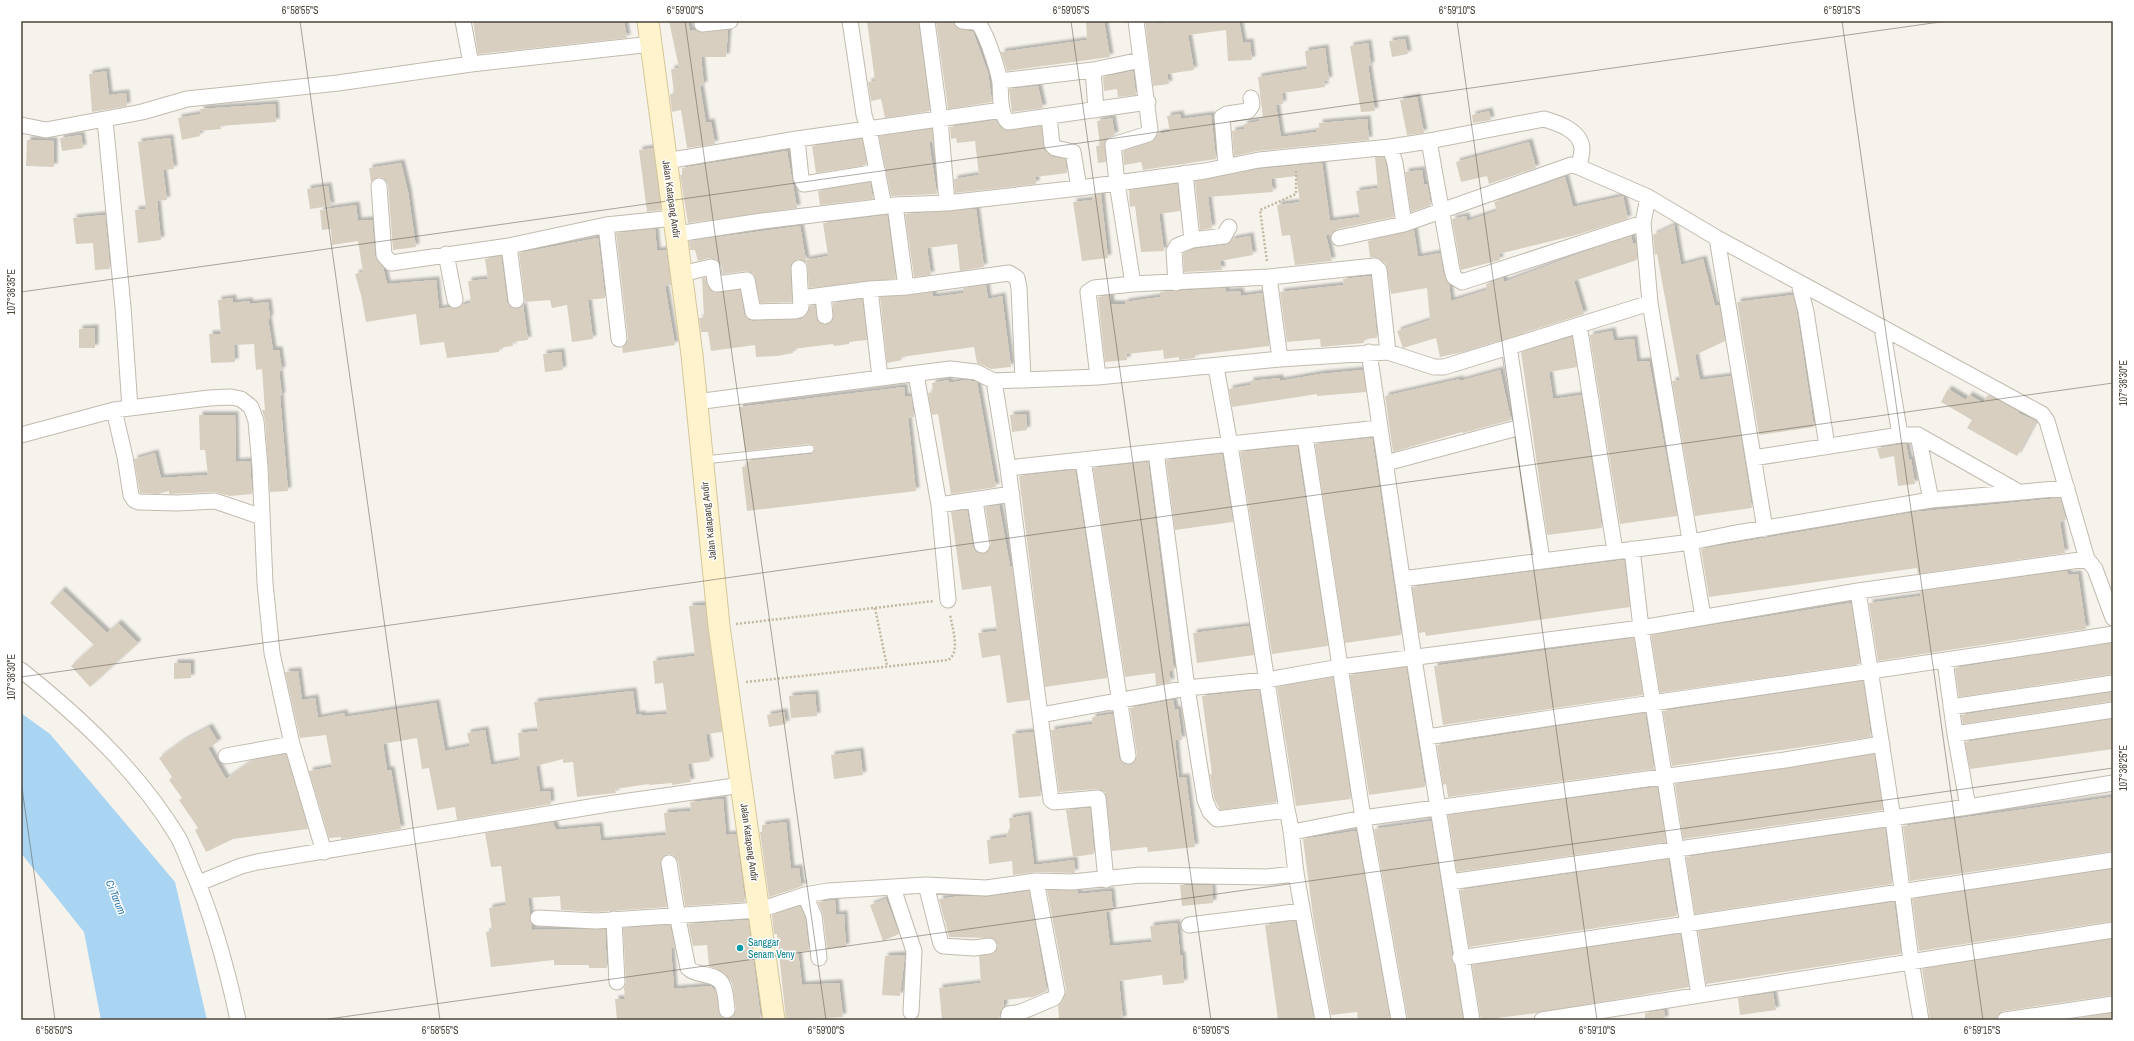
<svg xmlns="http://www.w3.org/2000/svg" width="2134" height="1041" font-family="'Archivo Narrow',sans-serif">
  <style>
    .water { fill: #a9d4f2 }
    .building { fill: #d8cfc1; filter: url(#shadow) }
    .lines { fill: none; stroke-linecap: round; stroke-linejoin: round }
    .lane-casing { stroke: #c2bbae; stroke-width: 9 }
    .street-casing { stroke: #c2bbae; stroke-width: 17 }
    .secondary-casing { stroke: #d6c79b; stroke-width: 23 }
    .path { stroke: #c4b79f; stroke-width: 2.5; stroke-dasharray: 2 2; stroke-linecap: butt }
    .lane { stroke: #fff; stroke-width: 7 }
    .street { stroke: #fff; stroke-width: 15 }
    .secondary { stroke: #fff3cd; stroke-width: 21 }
    .ticks { fill: none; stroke: #4b4439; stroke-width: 1; stroke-opacity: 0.45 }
    .culture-dot { fill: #0f9aa8; stroke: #fff; stroke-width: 1.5 }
    .labels { text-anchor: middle; stroke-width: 3; stroke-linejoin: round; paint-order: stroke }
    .street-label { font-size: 10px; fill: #4b4439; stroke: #fff }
    .culture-label { font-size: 10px; fill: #0d838f; stroke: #fff; text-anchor: start }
    .water-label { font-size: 11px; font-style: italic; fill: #2e7ab2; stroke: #fff }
    .neatline { fill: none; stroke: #4b4439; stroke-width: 1.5 }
    .ticks-label { font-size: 10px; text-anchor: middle; fill: #4b4439 }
  </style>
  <defs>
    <filter id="shadow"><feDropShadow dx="3.5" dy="-3.5" stdDeviation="1" flood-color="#0004"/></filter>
  </defs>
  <rect width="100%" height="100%" fill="#f6f3ec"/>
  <path class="water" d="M21 713 50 734 175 882 207 1020H101L84 932 21 853Z"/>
  <path class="building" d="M473 21H624L627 38 478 54Z
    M669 21H688L690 31 695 30 699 32 728 30 726 57H701L704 85 700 86 706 123 711 122 715 144 687 148 681 110 672 112 670 94 674 93 671 69 679 68Z
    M867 21H918L930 111 885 118 881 99 871 101 868 82 875 81Z
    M936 21H953L957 28 973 32 988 73 992 102 948 109Z
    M1086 21H1104L1110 57 1007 71 1001 52 1087 40Z
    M1145 21H1156L1157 24 1175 21H1239L1243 43 1250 42 1252 60 1228 61 1226 30 1188 35 1194 70 1167 74 1169 84 1153 86Z
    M1405 39 1408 54 1392 57 1389 41Z
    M1368 43 1371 65 1368 66 1375 111 1361 112 1350 46Z
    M1325 48 1329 80 1324 81 1325 87 1282 93 1283 104 1276 105 1281 137 1316 132V128H1320L1319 123 1367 119 1369 140 1258 151 1234 156 1232 131 1244 129V124L1260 121 1259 119 1263 118 1258 77 1307 69 1305 51Z
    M106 71 109 95 126 93 127 106 92 112 89 74Z
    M1133 71 1136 95 1118 97 1117 89 1104 91 1103 77Z
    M1038 86 1043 108 1012 112 1009 89Z
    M1417 97 1424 133 1407 135 1400 100Z
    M275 104 276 122 220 126 221 129 199 131 200 136 182 140 178 118 201 114 200 109Z
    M1489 111 1491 120 1473 123 1472 115Z
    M1180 114 1181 119 1211 115 1216 159 1143 170 1141 162 1124 165 1123 151 1151 142 1158 134 1170 132 1167 116Z
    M1112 118 1115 135 1107 138 1104 142 1106 162 1098 163 1096 146H1100L1097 121Z
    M996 120 1005 130 1041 126 1045 151 1053 157 1065 159 1067 173 1036 177V184L955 193 954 179 979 175 975 141 957 143 956 138 951 139 950 127Z
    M932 129 933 141 929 142 937 194 891 196 879 136Z
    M81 135 83 148 62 151 60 138Z
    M170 138 174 169 163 170 167 200 157 201 161 240 138 243 135 210 146 209 138 142Z
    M862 139 867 165 816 173 812 146Z
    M27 140 54 141V167L26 166Z
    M1529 142 1536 168 1489 184 1487 176 1461 182 1456 162Z
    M653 148 661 210 647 212 639 150Z
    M787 151 797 208 688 223 680 175H682V168Z
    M1375 157H1384L1386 165 1394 217 1337 229 1331 235H1326L1332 261 1295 265 1290 235 1282 236 1277 205 1300 202 1296 176 1271 179 1273 192 1208 197 1212 228 1200 230 1195 181 1260 169 1322 163 1330 221 1360 217 1356 191 1378 188Z
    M401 163 408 192 416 247 393 250 388 185 383 178 378 177 371 182 369 168Z
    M1422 170 1424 185 1427 184 1431 205 1411 212 1405 172Z
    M1565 177 1573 207 1623 196 1628 219 1576 235 1499 254 1500 260 1461 270 1452 219 1466 216 1467 221 1497 211 1494 202Z
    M870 182 873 199 820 205 818 191Z
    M1177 184 1180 211 1159 214 1164 251 1141 252 1135 206 1130 207 1129 190Z
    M328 186 331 206 310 209 307 189Z
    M1101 194 1108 258 1082 261 1073 202 1092 200 1094 195Z
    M356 205 358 221 372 220 375 256 383 267 387 284 436 280 439 309 450 307 456 309 462 305 471 303 468 281 488 279 485 259 501 256 507 302 513 308 518 309 523 305 528 340 512 342 513 346 499 348V352L447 358 444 342 420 345 416 314 366 322 361 295 355 274 363 272 358 241 332 245 331 229 322 230 320 210Z
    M976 209 984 267 960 271 957 244 927 248 931 275 914 277 905 214Z
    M105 215 110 269 95 270 93 243 76 244 73 218Z
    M887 215 896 279 809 288 807 263 798 259 791 264 790 268 792 302 760 303 754 274 746 271 723 274 722 266 717 260 709 258 698 261 695 250H690L689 241 800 226 806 260 828 256 823 223Z
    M1674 225 1681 265 1703 259 1715 306 1719 305 1725 341 1695 355 1700 380 1731 376 1752 508 1695 516 1672 381 1680 380 1657 254 1655 255 1653 235Z
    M655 229 657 251 666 250 671 285 665 286 675 345 623 353 622 347 627 343 628 338 616 233Z
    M1414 230 1418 257 1440 253 1443 272 1449 284 1451 301 1487 290 1486 284 1503 278 1504 282 1581 253 1631 236 1633 244 1636 243 1637 260 1574 281 1584 314 1463 352 1440 357 1436 338 1403 348 1397 331 1430 320 1427 288 1391 294 1386 264 1378 258 1370 257 1368 241Z
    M1250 236 1253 255 1220 261 1222 270 1184 272 1183 253 1194 249 1225 245 1233 239Z
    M598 238 605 298 588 300 593 339 572 342 567 305 552 308 550 300 525 302 519 253Z
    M1371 276 1377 338 1364 339V343L1321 347 1320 339 1287 342 1280 292 1344 285 1343 279Z
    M702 278H705L708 286 714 292 740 290 744 314 749 320 753 321 801 319 806 315 810 306 815 305 817 321 826 325 833 319V303L862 299 867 340 849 342V344L834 346 833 344 793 349V353L777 356 756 357 755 345 711 351 708 332H701L699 318H704Z
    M986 285 988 299 1002 296 1011 367 991 369 977 363 974 347 901 357 902 360 887 363 880 297 933 292V297L964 293 963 288Z
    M1225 288 1226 292 1240 291 1241 296 1262 293 1269 346 1195 355V358L1179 360V357L1164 359 1163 350 1127 354V360L1105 362 1098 297 1110 295 1111 304H1125V302L1160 297V292Z
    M1793 295 1797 314 1814 427 1759 435 1737 302Z
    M233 298V303L249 301 250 304 268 302 270 318 268 319 273 350H279L282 370 279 371 282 396H280L288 491 270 492 265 420 262 410H265L262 369 256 370 254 344 234 345 235 362 211 363 209 334H221L218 300Z
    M95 328V348H79V329Z
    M1589 331 1590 335 1612 331 1614 341 1634 339 1637 362 1649 361 1677 516 1620 524Z
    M1572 337 1577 367 1549 372 1553 399 1581 395 1602 528 1547 535 1521 352Z
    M561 352 563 370 545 372 543 354Z
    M1363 370 1366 392 1317 396V394L1232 407 1229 389 1250 385V381L1280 378V381L1320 374Z
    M1500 370 1511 420 1463 433 1462 432 1393 452 1385 396 1460 379V381Z
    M949 380V383L966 380 977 382 996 487 951 494 938 414 932 415 928 393 933 392 932 383Z
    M904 387 905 397 911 396 914 417 908 418 916 491 747 511 742 467 747 466 746 461 811 454 815 449 814 446 809 444 745 451 739 407Z
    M1948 389 1966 400 1969 395 1983 403 1988 395 2019 412 2018 413 2036 421 2017 456 1967 428 1972 420 1941 402Z
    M1026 414 1027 430 1012 432 1010 415Z
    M199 415H235L236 462 250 461 252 494 230 496 215 492 169 494V491L158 494 140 493 134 459 155 453 161 478 208 475 205 450H200Z
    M1372 438 1401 635 1345 643 1315 444Z
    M1906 444 1909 460 1911 459 1915 484 1898 486 1894 456 1880 459 1877 448Z
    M1297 446 1328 646 1272 654 1240 452Z
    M1222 454 1233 522 1175 530 1166 460Z
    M1148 462 1174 671H1169L1171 682 1156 685 1155 673 1125 677 1093 468Z
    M1075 470 1107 678 1045 687 1019 476Z
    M2060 498 2066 520 2060 522 2065 553 1918 574 1917 568 1709 597 1701 549 1916 512Z
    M999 505 1010 566H1012L1029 700 1007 703 1000 655 982 658 978 633 997 631 991 586 962 590 951 512 967 510 973 547 975 551 983 554 988 552 991 544 985 507Z
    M1624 560 1630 607 1426 636 1425 632 1419 633 1412 587Z
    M2067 571 2068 575 2078 574 2086 629 1878 661 1869 603 1921 596 1920 591Z
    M62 590 107 633 118 623 138 643 90 687 71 666 94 645 50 603Z
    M1851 603 1860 664 1660 693 1651 635Z
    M705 605 722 732 706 734 710 761 688 764 691 782 672 785V783L649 785V784L615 789 616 793 577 797 573 762 563 763V759L536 766 540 792 550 791 551 804 457 820 455 807 437 810 429 768 422 769 417 738 383 744 387 770H391L401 829 341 839V837L329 838 309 771 332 767 326 735 300 738 285 672 298 671 302 700 315 698 318 718 344 713 345 717 436 703 445 751 470 746 467 733 485 730 491 765 519 760 518 757H520L518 733 538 731 534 702 633 691 636 715 642 714V716L667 714 663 683 655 684 653 661 695 656 689 606Z
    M1249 626 1254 655 1197 663 1193 633Z
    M1634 638 1643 695 1443 725 1434 666Z
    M2113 643V674L1959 697 1955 668Z
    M174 663H191V678L174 679Z
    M1406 667 1425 787 1369 795 1350 675Z
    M1333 677 1351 799 1296 806 1277 687Z
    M1863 681 1871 737 1672 766 1663 711Z
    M1259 690 1277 802 1220 810 1214 798 1210 774H1212L1202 696Z
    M2113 692V701L1963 724 1961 715Z
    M815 694 817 716 791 718 789 696Z
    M1173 700 1175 710 1178 709 1182 740H1175L1179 778 1186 777 1195 847 1148 852 1147 847 1112 851 1105 792 1097 789 1059 792 1051 730 1093 724 1092 717 1113 714 1119 758 1124 764 1130 765 1134 763 1137 755 1130 708Z
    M784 712 786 724 769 727 767 715Z
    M1645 713 1654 769 1448 797 1446 784 1443 785 1437 745Z
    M2113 719V749L1970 769 1965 742Z
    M209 727 218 742 208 748 226 779 253 760 286 754 308 829 233 839 206 852 195 830 198 828 179 800 182 798 169 780 172 777 159 758 181 742Z
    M1033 732 1041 796 1019 798 1012 734Z
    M860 751 863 775 834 779 831 755Z
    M1874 754 1883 810 1683 839 1675 784Z
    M1657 787 1666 842 1457 872 1448 815Z
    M2113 797V851L1910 881 1903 826Z
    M723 799 726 835 736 834 745 902 685 906 678 861 673 855 667 854 661 859 660 864 667 907 596 912 561 910 560 896 528 898 532 930 605 929 607 968H589V965H554V960L491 967 486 932 492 931 489 908 506 905 501 866 491 867 485 833 553 822 556 830 599 826 601 841 666 835 664 813 691 811 690 802Z
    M1090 808 1094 854 1073 857 1066 810Z
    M1028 815 1034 865 1074 860 1075 873 1036 872 1013 875 1012 861 989 864 987 840 1006 837 1010 827 1009 818Z
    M1431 821 1452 954 1451 960 1454 964 1463 1020H1408L1374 829Z
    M786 822 791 869 799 868 801 884H803V886L769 897 760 832H762V825Z
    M1885 828 1892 884 1695 914 1686 857Z
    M1356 831 1390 1020H1358L1357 1012 1331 1015 1313 916 1303 839Z
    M1668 859 1677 916 1469 947 1460 890Z
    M2113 869V921L1919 951 1912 899Z
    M1180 885H1212L1213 903 1182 906Z
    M1047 890H1078V894L1111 891 1113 911 1106 912 1110 946 1152 942 1150 926 1177 923 1180 955H1182L1184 983 1163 985 1162 975 1119 981 1123 1020H1059L1058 1006 1062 1002 1066 990Z
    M1029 891 1047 991 1033 997 1004 1000V1007L1000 1012 999 1020H942L939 988 981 983 979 956 994 953 998 945 992 938 949 937 939 899 960 896 987 897Z
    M886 899 899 934 883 941 870 905Z
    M835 900 836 915 844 914 846 947 827 949 823 915 818 902Z
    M1894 902 1901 954 1706 984 1698 931Z
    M800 906 805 918 809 951 798 952 802 985 839 983 843 1017 786 1020 777 934H774L772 915Z
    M748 920 761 1020H617L615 999H625L624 988 626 982 623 928 670 925 675 948H671L674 989 711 986 716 992 720 1015 728 1019 733 1017 736 1009 732 983 724 973 709 966 707 945 693 946 688 924Z
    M1295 921 1304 969 1314 1020H1278L1265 925Z
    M1680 934 1689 987 1537 1013 1481 1020 1472 965Z
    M2113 939V995L2004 1011 1999 1013 1996 1020H1930L1922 969Z
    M905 955 900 996 882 995 885 956Z
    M1773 993 1776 1010 1740 1015 1738 998Z
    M1664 1010 1665 1020H1645V1013Z
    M2113 1013V1020H2066Z"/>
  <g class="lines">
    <defs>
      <path id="lane" d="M704 460 810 449"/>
      <path id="street" d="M463 21 471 64
        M850 21 864 115 869 130 884 206
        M927 21 940 120 947 203
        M962 21C966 22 973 21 977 23 985 26 999 74 1000 83 1001 94 999 114 1008 122L1148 102
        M702 24 730 21
        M1141 60 1150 130 1148 134 1113 145 1117 183 1205 171 1259 160 1390 147 1429 141 1452 270 1454 277 1462 282 1643 223
        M1000 81 1093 70
        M1096 110 1093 70 1141 60 1136 21
        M1049 117 1052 145 1055 148 1073 152 1079 188 1117 183 1133 284
        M105 120 123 307 130 408
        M21 125 46 130 142 112 187 99 338 83 471 64 652 44
        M797 139 801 178 804 184 878 172
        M1429 141 1544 119C1558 123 1580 130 1582 148 1582 154 1580 161 1579 167
        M1390 147 1395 163 1404 224
        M666 161 797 139 1002 110
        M1226 166 1222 117 1227 114 1248 111 1252 105 1251 98
        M379 186 384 255 391 263 509 246
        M1648 197 1643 223 1650 303 1703 617
        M606 225 619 339
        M677 234 762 221 895 205 947 203 1079 188
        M1339 238 1404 224 1571 165 1579 167 1648 197 1717 238 2042 414 2047 421 2087 559 2095 569 2113 618
        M1717 238 1765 529
        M1192 240 1224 236 1229 227
        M446 254 455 300
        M681 274 711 267 713 268 715 281 717 284 747 280 753 312 795 311 799 310 801 307 799 268
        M1269 277 1280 359
        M1176 283 1174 251 1177 246 1192 240 1185 173
        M1799 283 1806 312 1827 446
        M906 287 1009 273 1017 278 1019 288 1023 380
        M823 295 825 316
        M801 298 870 289
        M516 300 509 246 606 225 674 218
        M1579 325 1615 551
        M1882 327 1900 435
        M1509 347 1542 560
        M1369 352 1414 659 1472 1020
        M1216 367 1230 445 1287 810C1293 833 1293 856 1297 879 1305 926 1314 973 1323 1020
        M916 374 939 505 948 600
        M1098 377 1088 292 1094 288 1133 284 1269 277 1375 266 1379 270 1388 352
        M880 378 870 289 906 287 895 205
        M994 381 1008 468 1051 800 1054 802 1098 798 1106 880
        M696 402 950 369 976 372 994 381 1098 377 1280 359 1388 352 1434 367H1444L1650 303
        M114 410 125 457 131 495 134 500 139 502 177 503 215 501 262 517
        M21 435 114 410 209 398 231 397 241 399 251 407 256 421 260 467 265 583 272 653 292 744 324 852
        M1918 435 1931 500
        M1305 436 1363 818 1399 1020
        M1156 452 1187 688 1205 800 1210 812 1217 819 1287 810
        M1753 458 1900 435H1918L2017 491
        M1083 460 1128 756
        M1386 463 1521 427
        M1008 468 1379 428
        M975 501 982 545
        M939 505 1012 494
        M1632 549 1641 628 1699 995
        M1402 579 1691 542 1731 534 1931 500 2067 488
        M1858 591 1893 819 1911 961 1921 1020
        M1945 661 1955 734 1968 807
        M21 670C80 717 138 771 178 837 183 846 187 857 191 867 213 916 227 968 238 1020
        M1951 707 2113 683
        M1041 715 1187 688 1266 680 1340 667 1641 628 1858 591 2087 559
        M1955 734 2113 710
        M1427 737C1655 701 1885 671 2113 634
        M226 756 292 744
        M1293 832 1363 818 1785 760 1882 744
        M669 863 677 914 688 968C697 977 716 972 722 984 726 991 726 1002 727 1010
        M1036 881 1072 882 1141 875 1266 877 1296 874
        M1450 882 1968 807 2113 783
        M199 883 241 866 257 862 608 804 742 785
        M926 885 941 944 943 946 974 948 989 946
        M893 888 914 951 911 1012
        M805 895 814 916 819 958
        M538 918 596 921 759 910 805 895 828 891 926 885 986 888 1036 881 1057 992 1054 998 1021 1012 1009 1014 1008 1020
        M614 919 617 982
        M1189 925 1302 911
        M1460 958 2113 860
        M1542 1020 2113 930
        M2005 1020 2113 1004"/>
      <path id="secondary" d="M648 21 692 355 719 626 774 1020"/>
    </defs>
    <use href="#lane" class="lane-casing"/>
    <use href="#street" class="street-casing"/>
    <use href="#secondary" class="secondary-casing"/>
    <path class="path" d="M1267 261 1260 210 1296 194V171
      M875 608 887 666
      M736 624 934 601
      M746 682 948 660C961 653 952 627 950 614"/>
    <use href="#lane" class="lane"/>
    <use href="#street" class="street"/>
    <use href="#secondary" class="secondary"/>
  </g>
  <path class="ticks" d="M300 21 440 1020M685 21 826 1020M1071 21 1211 1020M1457 21 1597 1020M1842 21 1983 1020M21 292 1947 21M21 677 2113 383M21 781 55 1020M321 1020 2113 768"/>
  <circle class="culture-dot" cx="740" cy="948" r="4"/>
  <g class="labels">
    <g class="street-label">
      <text transform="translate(672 199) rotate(82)" y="4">Jalan Katapang Andir</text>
      <text transform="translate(708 521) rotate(-96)" y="4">Jalan Katapang Andir</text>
      <text transform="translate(750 842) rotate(82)" y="4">Jalan Katapang Andir</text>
    </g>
    <g class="culture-label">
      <text x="748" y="946">Sanggar<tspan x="748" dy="12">Senam Veny</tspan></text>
    </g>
    <g class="water-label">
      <text transform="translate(116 897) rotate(68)" y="4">Ci Tarum</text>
    </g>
  </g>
  <rect width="2134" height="1041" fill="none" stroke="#ffffff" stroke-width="44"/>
  <rect x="22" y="22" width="2090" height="997" class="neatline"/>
  <g class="ticks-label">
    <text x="300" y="14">6°58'55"S</text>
    <text x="685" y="14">6°59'00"S</text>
    <text x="1071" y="14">6°59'05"S</text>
    <text x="1457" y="14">6°59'10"S</text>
    <text x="1842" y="14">6°59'15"S</text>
    <text transform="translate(11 292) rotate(-90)" y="4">107°36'35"E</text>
    <text transform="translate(2123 383) rotate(-90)" y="4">107°36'30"E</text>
    <text transform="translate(11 677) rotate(-90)" y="4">107°36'30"E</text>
    <text transform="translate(2123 768) rotate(-90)" y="4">107°36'25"E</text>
    <text x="54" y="1034">6°58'50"S</text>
    <text x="440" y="1034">6°58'55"S</text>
    <text x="826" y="1034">6°59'00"S</text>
    <text x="1211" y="1034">6°59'05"S</text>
    <text x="1597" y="1034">6°59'10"S</text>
    <text x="1982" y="1034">6°59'15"S</text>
  </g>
</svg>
